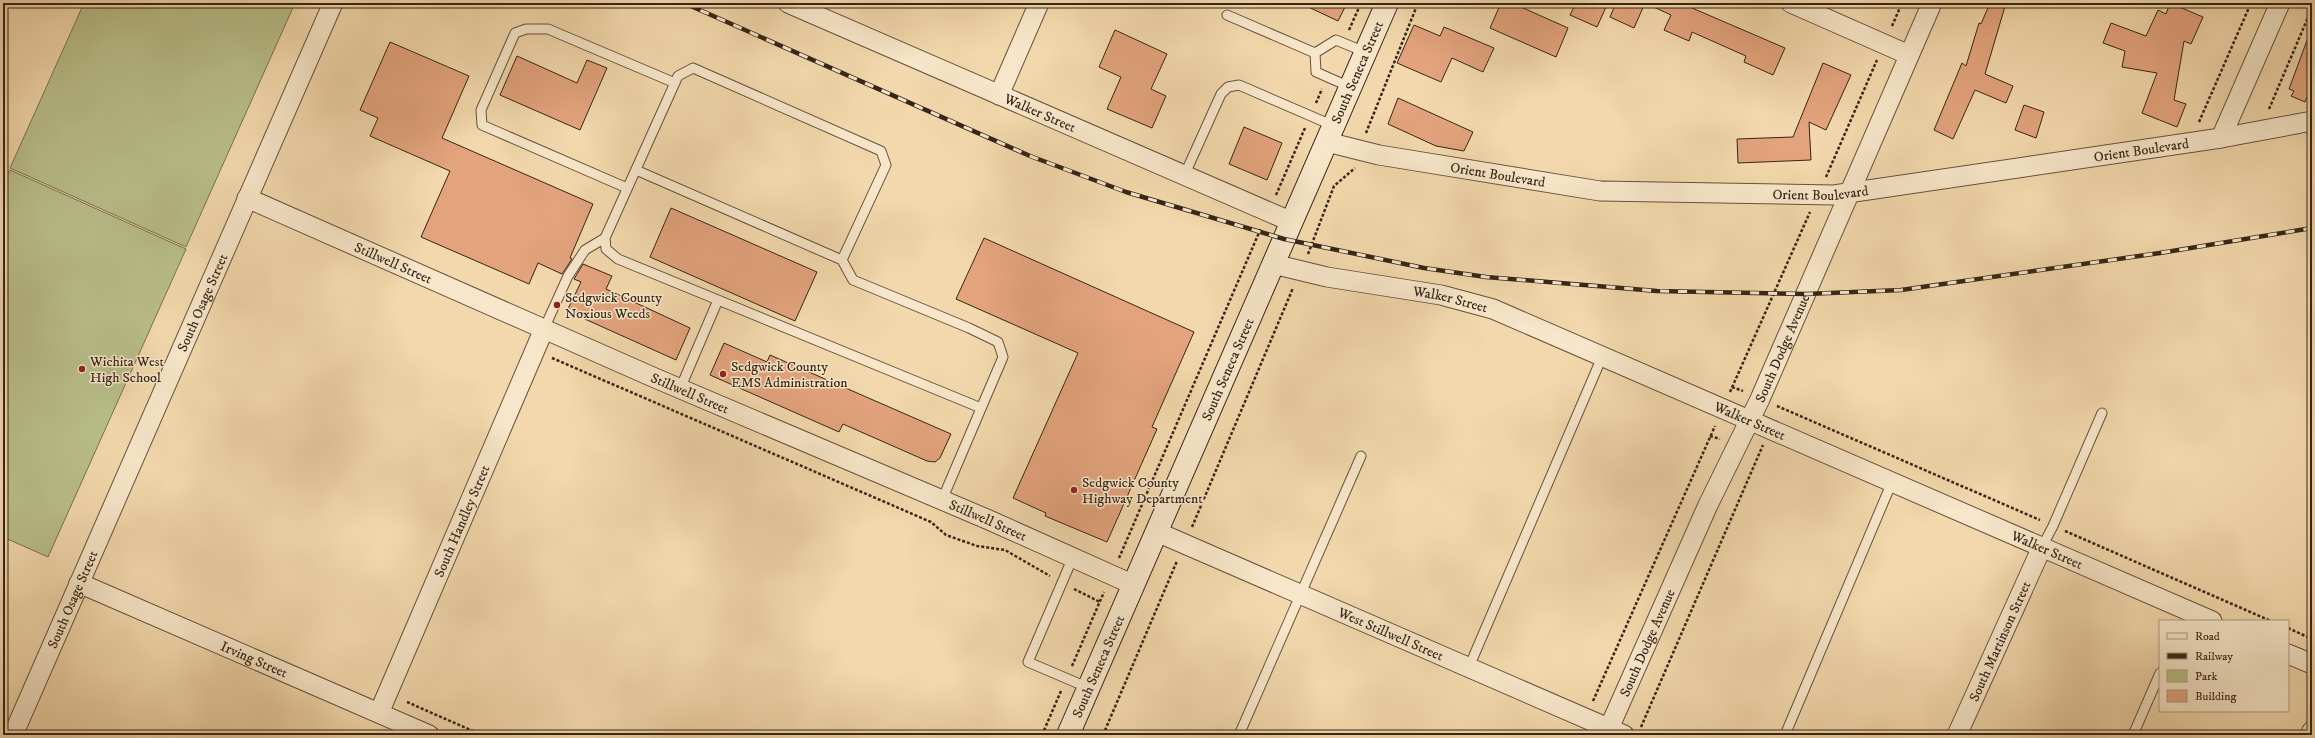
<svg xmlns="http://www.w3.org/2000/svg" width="2315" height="738" font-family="'IM FELL DW Pica',serif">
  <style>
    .green { fill: #b9bf8a; stroke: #787250 }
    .building { fill: #e2a37d; stroke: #362517 }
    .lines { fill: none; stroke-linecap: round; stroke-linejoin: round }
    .lane-casing { stroke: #65523c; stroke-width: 11 }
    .street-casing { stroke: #65523c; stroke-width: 21 }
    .secondary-casing { stroke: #362517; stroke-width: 24 }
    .path { stroke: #362517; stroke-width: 2.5; stroke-dasharray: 3 2; stroke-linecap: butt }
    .lane { stroke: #f7e6c9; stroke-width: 9 }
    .street { stroke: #f7e6c9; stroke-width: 19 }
    .secondary { stroke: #f7e6c9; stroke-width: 22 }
    .rail-casing { stroke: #362517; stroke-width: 4.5 }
    .rail { stroke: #f7e6c9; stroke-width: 3; stroke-dasharray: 9; stroke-linecap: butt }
    .poi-dot { fill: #8f2418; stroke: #f7e6c9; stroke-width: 1.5 }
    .labels { text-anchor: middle; stroke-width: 3; stroke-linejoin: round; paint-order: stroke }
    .street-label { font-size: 14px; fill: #362517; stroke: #f7e6c9 }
    .poi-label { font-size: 14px; fill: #362517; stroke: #f7e6c9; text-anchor: start }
  </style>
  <rect width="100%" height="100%" fill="#f2d8ac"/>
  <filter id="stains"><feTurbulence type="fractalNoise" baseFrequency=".005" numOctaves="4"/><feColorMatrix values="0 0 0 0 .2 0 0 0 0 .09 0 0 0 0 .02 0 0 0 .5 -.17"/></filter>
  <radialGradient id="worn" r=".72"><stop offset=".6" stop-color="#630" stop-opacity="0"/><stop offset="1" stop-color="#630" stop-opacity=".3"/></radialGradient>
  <path class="green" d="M84 3H295L186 247 10 168Z
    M10 170 186 249 48 557 3 537V185Z"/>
  <path class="building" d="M1300 3H1347L1338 21Z
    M1501 3H1512L1568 28 1556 57 1490 28Z
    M1576 3H1596L1606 7 1597 27 1570 15Z
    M1616 3H1694L1692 8 1785 48 1773 75 1744 62 1746 56 1692 32 1689 41 1664 30 1671 15 1645 3 1634 28 1610 17Z
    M1990 3H2006L1985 74 2013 86 2006 103 1975 90 1953 139 1934 130 1962 63 1966 66 1979 23 1981 24Z
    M2170 3 2203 17 2191 44 2184 41 2174 100 2186 104 2177 127 2142 113 2157 73 2122 67 2125 51 2103 43 2111 23 2146 36 2158 10 2166 14Z
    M1414 25 1440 36 1444 27 1494 48 1483 72 1452 58 1441 82 1397 63Z
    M1115 30 1167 54 1151 89 1166 96 1152 128 1107 109 1121 77 1099 67Z
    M2309 35H2312V99L2307 97 2305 102 2291 96 2294 91 2289 89Z
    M390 42 469 76 442 138 593 204 570 258 572 259 562 274 538 263 529 284 421 237 450 171 370 136 378 118 360 110Z
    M517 56 577 83 587 60 607 68 580 130 500 95Z
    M1823 63 1851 75 1826 130 1809 122 1811 160 1738 163 1737 139 1793 137Z
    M1398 98 1473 132 1464 151 1436 146 1388 124Z
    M2024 105 2044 112 2036 138 2015 130Z
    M1244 127 1282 143 1267 180 1229 164Z
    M671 208 817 272 795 321 650 257Z
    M984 238 1194 332 1152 427 1157 429 1107 542 1045 516 1046 513 1013 498 1078 353 956 299Z
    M583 264 612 276 606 289 690 328 676 360 567 311 581 282 574 279Z
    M724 343 767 362 770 355 951 434 940 458 935 462 927 461 843 424 839 432 710 375Z"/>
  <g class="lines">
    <defs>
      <path id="lane" d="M1227 15 1315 53 1316 72 1350 87
        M1315 53 1336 40 1365 52
        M636 170 842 260
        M1184 176 1221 94 1228 87 1239 85 1334 126
        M627 188 482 125 481 110 515 33 526 29H548L675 83
        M544 329 568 276 585 250 605 238
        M680 389 718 300
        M942 500 1003 357 998 342 969 328 853 280 842 260 886 165 881 151 693 68 678 76 605 238 606 249 618 259 981 408
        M2042 547 2053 526 2102 413
        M1073 557 1028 662 1089 688
        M1469 667 1602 357
        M1239 735 1361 456
        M1785 735 1892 482
        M2133 735 2160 673"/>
      <g id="street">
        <path id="s1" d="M788 3 1292 222"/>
        <path d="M1791 3 1909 55"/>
        <path d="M999 95 1039 3"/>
        <path d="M2221 138 2280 3"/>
        <path id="s2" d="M1327 142 1379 155 1600 191 1834 195 2221 138 2312 121"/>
        <path id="s3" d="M247 198 655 378 989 520 1134 585"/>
        <path id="s4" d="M1273 264 1327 277 1441 295 1493 309 2212 621"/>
        <path id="s5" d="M1157 532 1624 735"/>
        <path id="s6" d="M79 583 429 735"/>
        <path d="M2288 654 2312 664"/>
        <path id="s7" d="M379 713 544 329"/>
        <path id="s8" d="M13 735 333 3"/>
        <path id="s9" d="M1606 735 1708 505 1760 399 1932 3"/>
        <path id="s10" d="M1957 735 2042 547"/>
        <path d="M2310 735 2312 731"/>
      </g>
      <g id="secondary">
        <path id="s11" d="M1068 735 1387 3"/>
      </g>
    </defs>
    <use href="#lane" class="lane-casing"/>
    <use href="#street" class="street-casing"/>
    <use href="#secondary" class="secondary-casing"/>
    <path class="path" d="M1892 26 1902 3
      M1349 30 1361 3
      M1316 103 1322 89
      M2269 109 2312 8
      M2199 122 2251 3
      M1366 133 1418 3
      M1826 177 1877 60
      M1276 195 1305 128
      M1308 254 1334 186 1355 168
      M552 358 931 522 946 535 977 546 1005 550 1050 576
      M1732 387 1743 391
      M1730 392 1810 212
      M1777 406 2040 520
      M1710 436 1720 439
      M1192 527 1293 288
      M2065 531 2271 621
      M1119 558 1261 228
      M3 589 6 587
      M1074 589 1100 602
      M2288 628 2312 639
      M1072 666 1104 592
      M1593 701 1715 426
      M407 702 482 735
      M1641 727 1763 445
      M1042 735 1061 691
      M1103 735 1177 561"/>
    <use href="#lane" class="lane"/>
    <use href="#street" class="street"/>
    <use href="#secondary" class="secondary"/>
    <defs>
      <path id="rail" d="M684 3 1030 156 1126 192 1284 239 1424 268 1486 277 1657 291 1806 294 1901 290 2160 253 2312 228"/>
    </defs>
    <use href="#rail" class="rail-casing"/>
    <use href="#rail" class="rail"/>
  </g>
  <g class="poi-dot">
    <circle cx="557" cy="305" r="4"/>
    <circle cx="82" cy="369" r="4"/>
    <circle cx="723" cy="374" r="4"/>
    <circle cx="1074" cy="490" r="4"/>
  </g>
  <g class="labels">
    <g class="street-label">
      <text dy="5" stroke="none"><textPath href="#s11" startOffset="723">South Seneca Street</textPath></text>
      <text dy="5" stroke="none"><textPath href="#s1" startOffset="275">Walker Street</textPath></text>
      <text dy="5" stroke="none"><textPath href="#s2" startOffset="822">Orient Boulevard</textPath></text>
      <text dy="5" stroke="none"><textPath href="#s2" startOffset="174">Orient Boulevard</textPath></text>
      <text dy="5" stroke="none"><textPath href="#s2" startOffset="498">Orient Boulevard</textPath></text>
      <text dy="5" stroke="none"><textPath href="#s3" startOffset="160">Stillwell Street</textPath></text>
      <text dy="5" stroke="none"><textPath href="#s4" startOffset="181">Walker Street</textPath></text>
      <text dy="5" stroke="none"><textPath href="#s8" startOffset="472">South Osage Street</textPath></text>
      <text dy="5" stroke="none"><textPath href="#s9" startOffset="425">South Dodge Avenue</textPath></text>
      <text dy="5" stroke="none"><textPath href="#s11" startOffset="399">South Seneca Street</textPath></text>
      <text dy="5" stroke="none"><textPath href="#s3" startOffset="484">Stillwell Street</textPath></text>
      <text dy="5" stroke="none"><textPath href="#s4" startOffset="505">Walker Street</textPath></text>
      <text dy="5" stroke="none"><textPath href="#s3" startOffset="808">Stillwell Street</textPath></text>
      <text dy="5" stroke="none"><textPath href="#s7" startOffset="209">South Handley Street</textPath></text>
      <text dy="5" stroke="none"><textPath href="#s4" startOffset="829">Walker Street</textPath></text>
      <text dy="5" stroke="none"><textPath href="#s8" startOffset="148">South Osage Street</textPath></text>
      <text dy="5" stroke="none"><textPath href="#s5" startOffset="255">West Stillwell Street</textPath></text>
      <text dy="5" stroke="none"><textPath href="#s10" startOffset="103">South Martinson Street</textPath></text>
      <text dy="5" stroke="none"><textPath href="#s9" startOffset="101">South Dodge Avenue</textPath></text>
      <text dy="5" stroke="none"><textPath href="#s6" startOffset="191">Irving Street</textPath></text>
      <text dy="5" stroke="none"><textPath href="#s11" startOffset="75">South Seneca Street</textPath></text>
    </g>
    <g class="poi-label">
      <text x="565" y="302">Sedgwick County<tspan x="565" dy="16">Noxious Weeds</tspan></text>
      <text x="90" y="366">Wichita West<tspan x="90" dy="16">High School</tspan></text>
      <text x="731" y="371">Sedgwick County<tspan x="731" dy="16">EMS Administration</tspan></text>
      <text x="1082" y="487">Sedgwick County<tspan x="1082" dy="16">Highway Department</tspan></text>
    </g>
  </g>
  <rect width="2315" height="738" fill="none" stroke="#f2d8ac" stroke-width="16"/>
  <rect x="4" y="4" width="2307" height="730" fill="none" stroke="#362517" stroke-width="2"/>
  <rect x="8" y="8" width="2299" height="722" fill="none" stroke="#362517"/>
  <rect x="2159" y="620" width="130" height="92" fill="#f7e6c9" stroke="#aa9982"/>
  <rect x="2167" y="633" width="20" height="6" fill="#f7e6c9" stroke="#aa9982"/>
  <text x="2195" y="640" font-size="12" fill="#362517">Road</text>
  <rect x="2167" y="653" width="20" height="6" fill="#362517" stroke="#aa9982"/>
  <text x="2195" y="660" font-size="12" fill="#362517">Railway</text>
  <rect x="2167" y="670" width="20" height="12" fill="#b9bf8a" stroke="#aa9982"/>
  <text x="2195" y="680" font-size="12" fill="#362517">Park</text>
  <rect x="2167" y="690" width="20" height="12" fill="#e2a37d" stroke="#aa9982"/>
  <text x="2195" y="700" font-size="12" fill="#362517">Building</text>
  <rect width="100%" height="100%" filter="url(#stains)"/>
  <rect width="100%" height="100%" fill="url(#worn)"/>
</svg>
